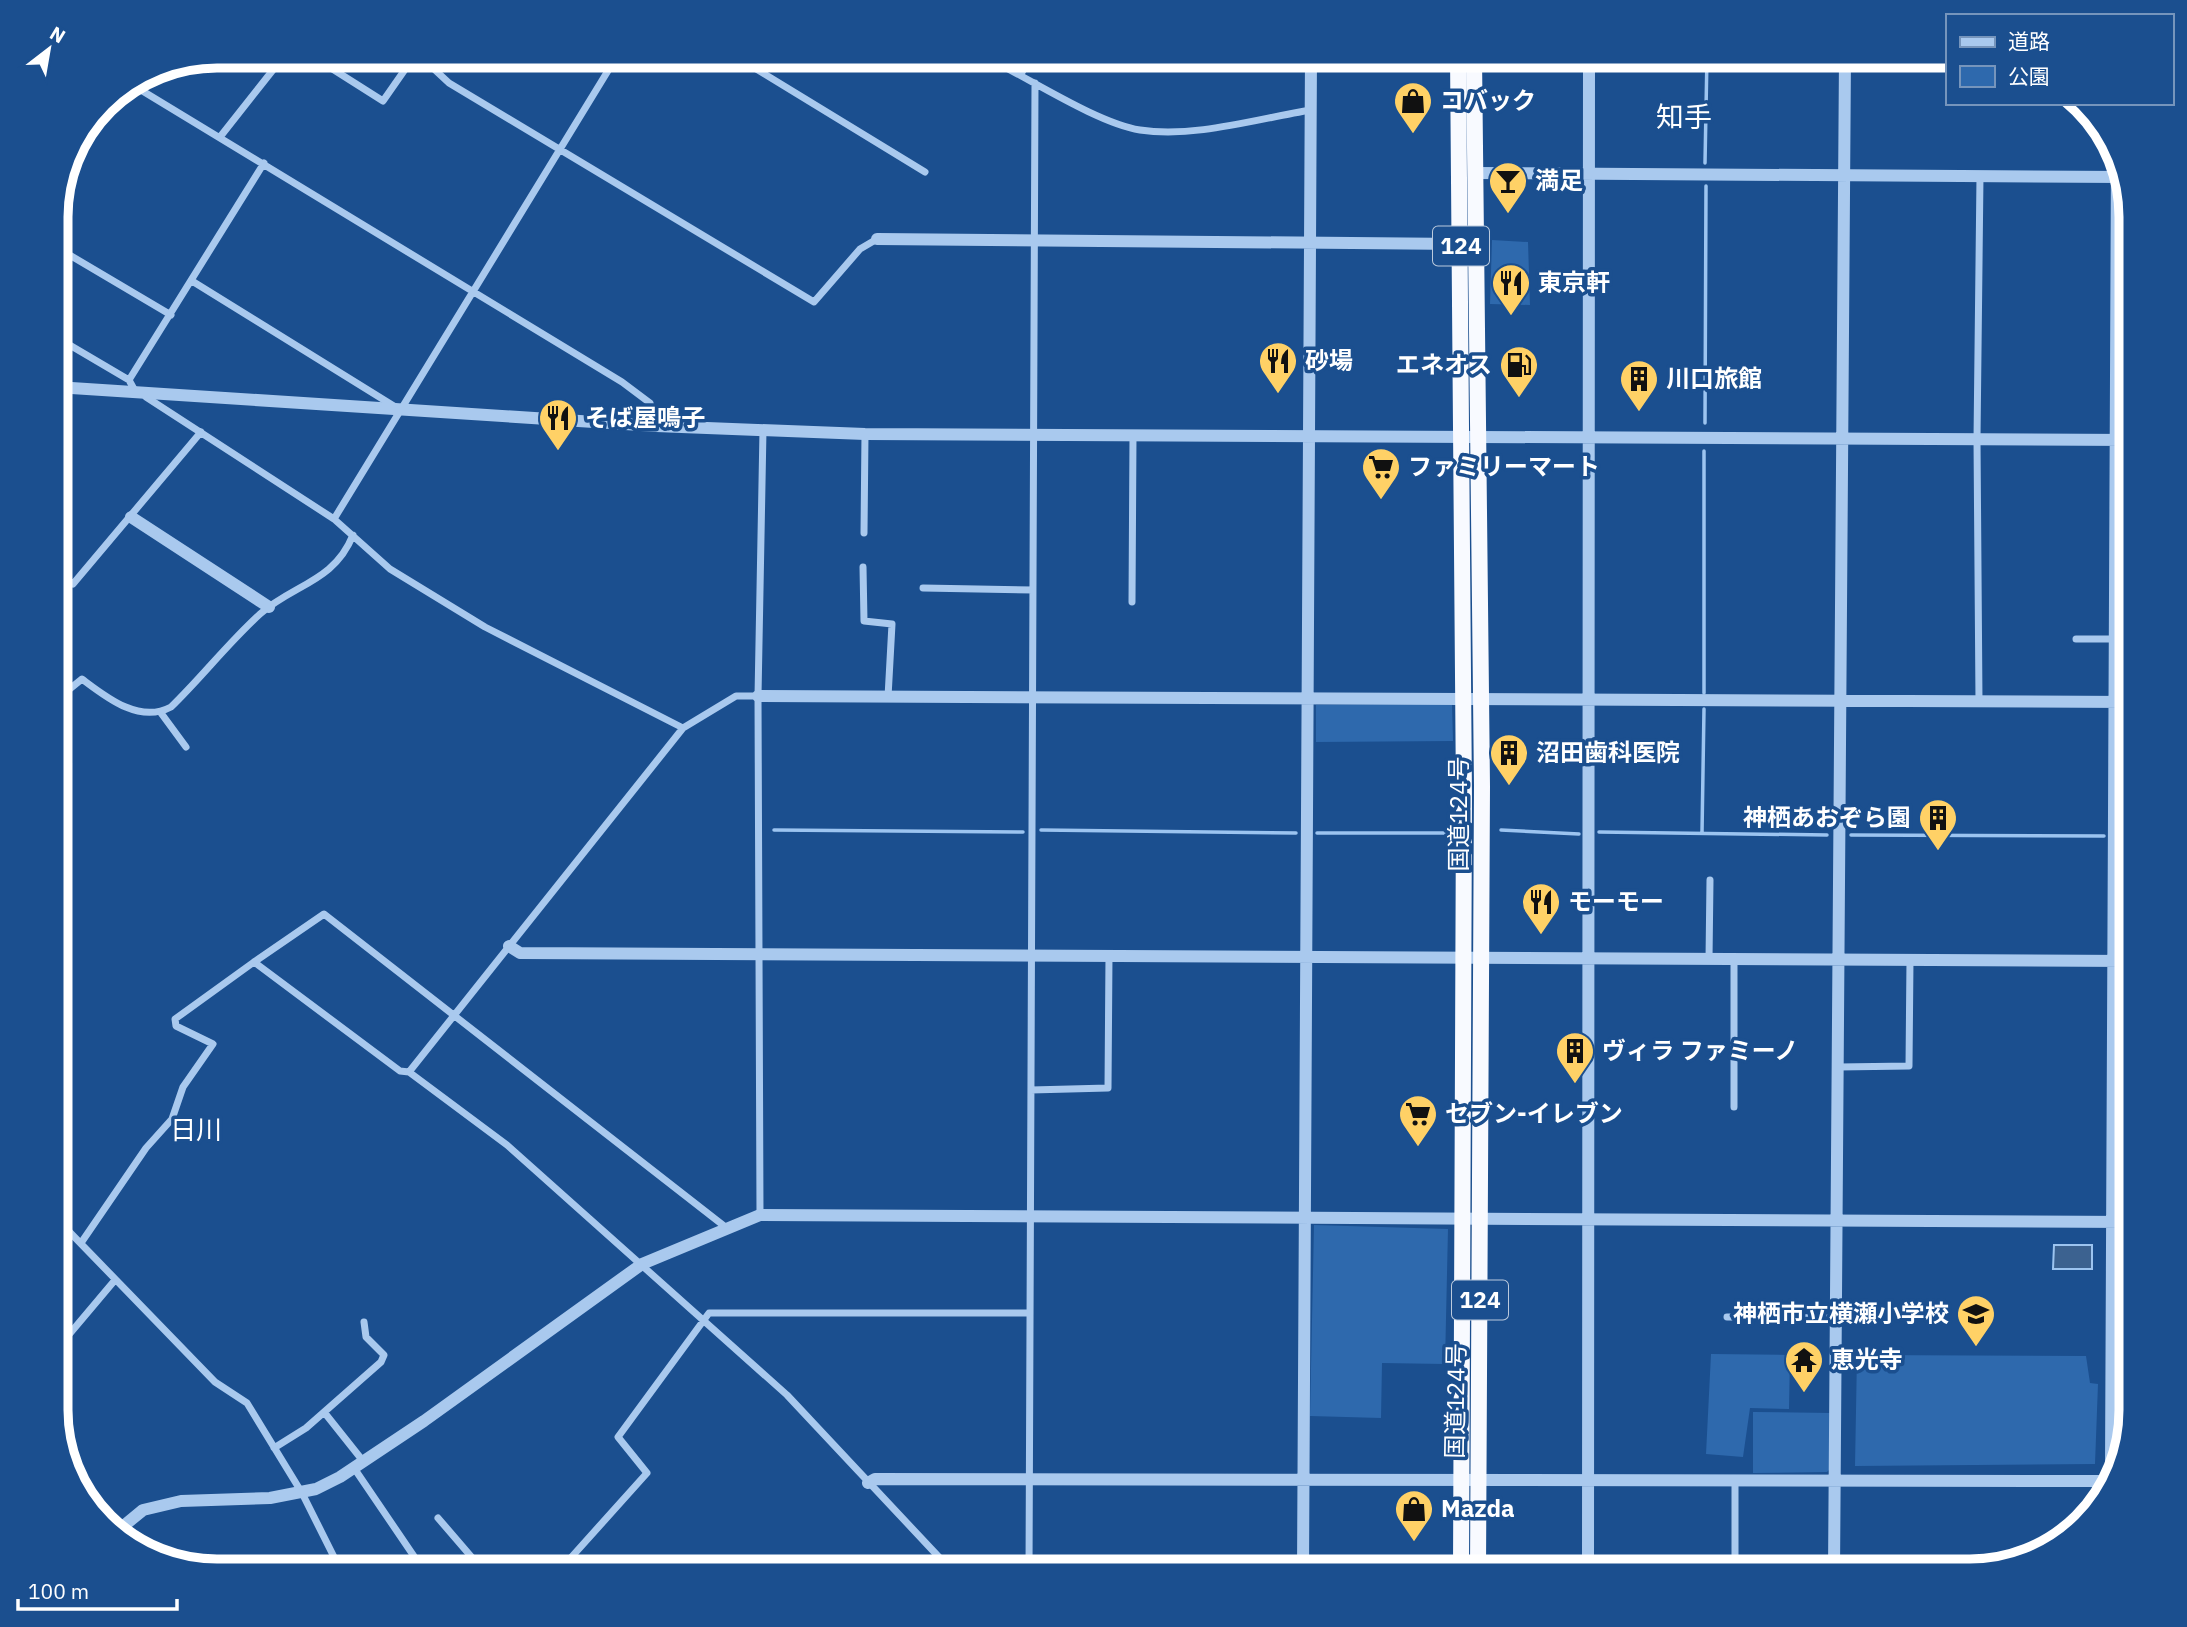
<svg xmlns="http://www.w3.org/2000/svg" width="2187" height="1627" font-family="'IBM Plex Sans','Noto Sans JP',sans-serif">
  <style>
    .green { fill: #2e69ad }
    .water { fill: #3c6290; stroke: #9cc4f0; stroke-width: 2 }
    .lines { fill: none; stroke-linecap: round; stroke-linejoin: round }
    .stream { stroke: #9cc4f0; stroke-width: 3.5 }
    .minor { stroke: #a9c9ee; stroke-width: 7 }
    .tertiary { stroke: #a9c9ee; stroke-width: 12 }
    .trunk { stroke: #f8faff; stroke-width: 16 }
    .labels { text-anchor: middle; stroke-width: 7; stroke-linejoin: round; paint-order: stroke }
    .shield { fill: #1b4f8f; stroke: #bbcadd; stroke-width: 2 }
    .shield-label { font-size: 23px; font-weight: bold; fill: #fff }
    .poi-label { font-size: 24px; font-weight: bold; fill: #fff; stroke: #1b4f8f; text-anchor: start }
    .street-label { font-size: 24px; fill: #fff; stroke: #1b4f8f }
    .neighbourhood-label { font-size: 26px; fill: #fff; stroke: #1b4f8f }
    .quarter-label { font-size: 28px; fill: #fff; stroke: #1b4f8f }
    .rim { fill: none; stroke: #fff; stroke-width: 9 }
  </style>
  <rect width="100%" height="100%" fill="#1b4f8f"/>
  <path class="green" d="M1492 240 1528 242 1530 305 1490 304Z
    M1452 704 1453 741 1316 742V705Z
    M1314 1225 1448 1229 1445 1364 1382 1363 1381 1418 1310 1416Z
    M1711 1354 1790 1355 1789 1409 1750 1408 1743 1457 1706 1454Z
    M1857 1355 2086 1356 2090 1383 2098 1384 2095 1464 1855 1466Z
    M1753 1412 1831 1413V1468L1827 1472 1753 1473Z"/>
  <path class="water" d="M2054 1245H2092V1269H2053Z"/>
  <g class="lines">
    <path class="stream" d="M1705 163 1707 56
      M1705 423 1706 186
      M1704 693V451
      M774 830 1023 832
      M1041 830 1296 833
      M1501 830 1579 834
      M1599 832 1827 835
      M1317 833H1451
      M1702 833 1704 709
      M1851 835 2104 836
      M2127 835H2131"/>
    <path class="minor" d="M312 56 383 101 413 58 420 59
      M420 56 449 83 814 302 860 249 877 239
      M735 56 925 172
      M983 56C1026 76 1096 123 1140 130 1195 138 1256 119 1311 110
      M1021 74 1031 56
      M131 84 622 382 650 403 656 426
      M220 137 284 56
      M56 247 171 315
      M192 281 397 408
      M56 337 129 380 135 391
      M2117 338H2131
      M129 380 264 163
      M146 397 334 519 390 569 485 627 683 728
      M334 519 617 56
      M864 533 865 434
      M863 567 864 621 892 624 888 697
      M56 573 73 584 201 432
      M923 588 1033 590
      M1132 602 1133 436
      M2076 639H2115
      M758 696H736L683 728 409 1072 507 1145 787 1395 952 1571
      M56 700 82 679C106 697 139 724 171 707 202 677 228 643 260 614 294 584 334 582 353 535
      M1979 701 1977 439 1980 176
      M161 713 186 747
      M1709 959 1710 880
      M1734 959V1107
      M1839 1067 1909 1066 1910 960
      M409 1072 400 1071 254 962 324 914 728 1229
      M1031 1090 1108 1088 1109 956
      M760 1215 758 696 763 430
      M56 1218 215 1382 247 1403 302 1493 341 1571
      M81 1243 146 1148 172 1119 183 1087 213 1044 176 1026 175 1019 254 962
      M1727 1317 1837 1318
      M56 1350 115 1280
      M324 1412 363 1461
      M274 1448 306 1428 381 1362 384 1355 366 1337 364 1322
      M354 1468 424 1571
      M438 1518 481 1568
      M474 1571 481 1568 505 1571
      M559 1571 647 1473 618 1437 709 1313H1030
      M1029 1571 1035 83
      M1735 1571V1480"/>
    <path class="tertiary" d="M1475 173 2122 177
      M877 239 1461 244
      M56 387 656 426 865 434 2131 440
      M131 517 269 607
      M758 696 2131 702
      M509 946 520 953 2131 961
      M2111 1467 2117 159
      M868 1483 875 1479 2107 1481
      M115 1533 143 1510 181 1501 270 1498 316 1489 340 1477 424 1421 642 1264 760 1215 2131 1222
      M1303 1571 1311 56
      M1588 1571 1589 56
      M1834 1571 1845 56"/>
    <path class="trunk" d="M1458 56 1464 799 1461 1571
      M1474 56 1482 786 1478 1571"/>
  </g>
  <defs>
    <symbol id="shop-pin" viewBox="-11 -11 22 30"><path d="M0 17L-7.5 6A9.5 9.5 0 1 1 7.5 6Z" fill="#ffd166" stroke="#1b4f8f"/><path d="M-5-2.5h2.3a2.7 3.5 0 0 1 5.4 0H5L5.5 6h-11ZM-1.5-2.5h3a1.5 2.3 0 0 0-3 0Z" fill="#111"/></symbol>
    <symbol id="bar-pin" viewBox="-11 -11 22 30"><path d="M0 17L-7.5 6A9.5 9.5 0 1 1 7.5 6Z" fill="#ffd166" stroke="#1b4f8f"/><path d="M-6-5H6L.8 .8V4.5H3.5V6h-7V4.5H-.8V.8Z" fill="#111"/></symbol>
    <symbol id="restaurant-pin" viewBox="-11 -11 22 30"><path d="M0 17L-7.5 6A9.5 9.5 0 1 1 7.5 6Z" fill="#ffd166" stroke="#1b4f8f"/><path d="M-5-6h1v4h1v-4h1v4h1v-4h1v5L-1.5 .5V6h-2V.5L-5-1ZM5-6V6H3V1.5H1.5Q1.5-4 5-6Z" fill="#111"/></symbol>
    <symbol id="fuel-pin" viewBox="-11 -11 22 30"><path d="M0 17L-7.5 6A9.5 9.5 0 1 1 7.5 6Z" fill="#ffd166" stroke="#1b4f8f"/><path d="M-5.5-6h7V0h2V4h1.3V-2.5L3-4.5l.8-.8L6-3V5H2.5V1h-1V6h-7ZM-4.2-4.7v3.2H.2V-4.7Z" fill="#111"/></symbol>
    <symbol id="building-pin" viewBox="-11 -11 22 30"><path d="M0 17L-7.5 6A9.5 9.5 0 1 1 7.5 6Z" fill="#ffd166" stroke="#1b4f8f"/><path d="M-4-6H4V6H1V3H-1V6H-4ZM-2.5-4.3h1.7v1.8h-1.7ZM.8-4.3h1.7v1.8H.8ZM-2.5-1h1.7V.8h-1.7ZM.8-1h1.7V.8H.8Z" fill="#111"/></symbol>
    <symbol id="supermarket-pin" viewBox="-11 -11 22 30"><path d="M0 17L-7.5 6A9.5 9.5 0 1 1 7.5 6Z" fill="#ffd166" stroke="#1b4f8f"/><path d="M-6-5.5h2.5l.6 2H6L4.5 2H-2.5L-4.4-4H-6ZM-1.5 3.2a1.3 1.3 0 1 0 .1 0ZM3 3.2a1.3 1.3 0 1 0 .1 0Z" fill="#111"/></symbol>
    <symbol id="school-pin" viewBox="-11 -11 22 30"><path d="M0 17L-7.5 6A9.5 9.5 0 1 1 7.5 6Z" fill="#ffd166" stroke="#1b4f8f"/><path d="M0-5L7-2L0 1L-7-2ZM-4 1L0 2.5L4 1V4Q0 6-4 4Z" fill="#111"/></symbol>
    <symbol id="temple-pin" viewBox="-11 -11 22 30"><path d="M0 17L-7.5 6A9.5 9.5 0 1 1 7.5 6Z" fill="#ffd166" stroke="#1b4f8f"/><path d="M0-6L5-2H3V0L6.5 2.5H4V6H1.5V3h-3V6H-4V2.5H-6.5L-3 0V-2H-5Z" fill="#111"/></symbol>
  </defs>
  <g fill-rule="evenodd">
    <use href="#shop-pin" x="1391" y="79" width="44" height="60"/>
    <use href="#bar-pin" x="1486" y="159" width="44" height="60"/>
    <use href="#restaurant-pin" x="1489" y="261" width="44" height="60"/>
    <use href="#restaurant-pin" x="1256" y="339" width="44" height="60"/>
    <use href="#fuel-pin" x="1497" y="343" width="44" height="60"/>
    <use href="#building-pin" x="1617" y="357" width="44" height="60"/>
    <use href="#restaurant-pin" x="536" y="396" width="44" height="60"/>
    <use href="#supermarket-pin" x="1359" y="445" width="44" height="60"/>
    <use href="#building-pin" x="1487" y="731" width="44" height="60"/>
    <use href="#building-pin" x="1916" y="796" width="44" height="60"/>
    <use href="#restaurant-pin" x="1519" y="880" width="44" height="60"/>
    <use href="#building-pin" x="1553" y="1029" width="44" height="60"/>
    <use href="#supermarket-pin" x="1396" y="1092" width="44" height="60"/>
    <use href="#school-pin" x="1954" y="1292" width="44" height="60"/>
    <use href="#temple-pin" x="1782" y="1338" width="44" height="60"/>
    <use href="#shop-pin" x="1392" y="1487" width="44" height="60"/>
  </g>
  <g class="labels">
    <g class="shield">
      <rect x="1433" y="226.5" width="56" height="39" rx="5"/>
      <rect x="1452" y="1280.5" width="56" height="39" rx="5"/>
    </g>
    <g class="shield-label">
      <text x="1461" y="254">124</text>
      <text x="1480" y="1308">124</text>
    </g>
    <g class="poi-label">
      <text x="1440" y="109">コバック</text>
      <text x="1535" y="189">満足</text>
      <text x="1538" y="291">東京軒</text>
      <text x="1305" y="369">砂場</text>
      <text x="1492" y="373" text-anchor="end">エネオス</text>
      <text x="1666" y="387">川口旅館</text>
      <text x="585" y="426">そば屋鳴子</text>
      <text x="1408" y="475">ファミリーマート</text>
      <text x="1536" y="761">沼田歯科医院</text>
      <text x="1911" y="826" text-anchor="end">神栖あおぞら園</text>
      <text x="1568" y="910">モーモー</text>
      <text x="1602" y="1059">ヴィラ ファミーノ</text>
      <text x="1445" y="1122">セブン-イレブン</text>
      <text x="1949" y="1322" text-anchor="end">神栖市立横瀬小学校</text>
      <text x="1831" y="1368">恵光寺</text>
      <text x="1441" y="1517">Mazda</text>
    </g>
    <g class="street-label">
      <text transform="translate(1459 814) rotate(-90)" y="8">国道124号</text>
      <text transform="translate(1456 1401) rotate(-89)" y="8">国道124号</text>
    </g>
    <g class="neighbourhood-label">
      <text x="196" y="1139">日川</text>
    </g>
    <g class="quarter-label">
      <text x="1684" y="127">知手</text>
    </g>
  </g>
  <path d="M0 0H2187V1627H0ZM217 68H1970A149 149 0 0 1 2119 217V1410A149 149 0 0 1 1970 1559H217A149 149 0 0 1 68 1410V217A149 149 0 0 1 217 68Z" fill="#1b4f8f" fill-rule="evenodd"/>
  <path class="rim" d="M217 68H1970A149 149 0 0 1 2119 217V1410A149 149 0 0 1 1970 1559H217A149 149 0 0 1 68 1410V217A149 149 0 0 1 217 68Z"/>
  <rect x="1946" y="14" width="228" height="91" fill="#1b4f8f" stroke="#7695bc" stroke-width="2"/>
  <rect x="1960" y="37" width="35" height="10" fill="#a9c9ee" stroke="#7695bc" stroke-width="2"/>
  <text x="2008" y="49" font-size="21" fill="#ffffff">道路</text>
  <rect x="1960" y="66" width="35" height="21" fill="#2e69ad" stroke="#7695bc" stroke-width="2"/>
  <text x="2008" y="84" font-size="21" fill="#ffffff">公園</text>
  <g transform="translate(49 49) rotate(31)" stroke="#1b4f8f" stroke-width="5" paint-order="stroke">
  <path d="M0-5L12 26L0 18L-12 26Z" fill="#ffffff"/>
  <text y="-10" font-size="19" font-weight="bold" text-anchor="middle" fill="#ffffff">N</text>
  </g>
  <path d="M18 1599v10h159v-10" fill="none" stroke="#ffffff" stroke-width="3.5"/>
  <text x="28" y="1599" font-size="21" fill="#ffffff" stroke="#1b4f8f" stroke-width="5" paint-order="stroke">100 m</text>
</svg>
